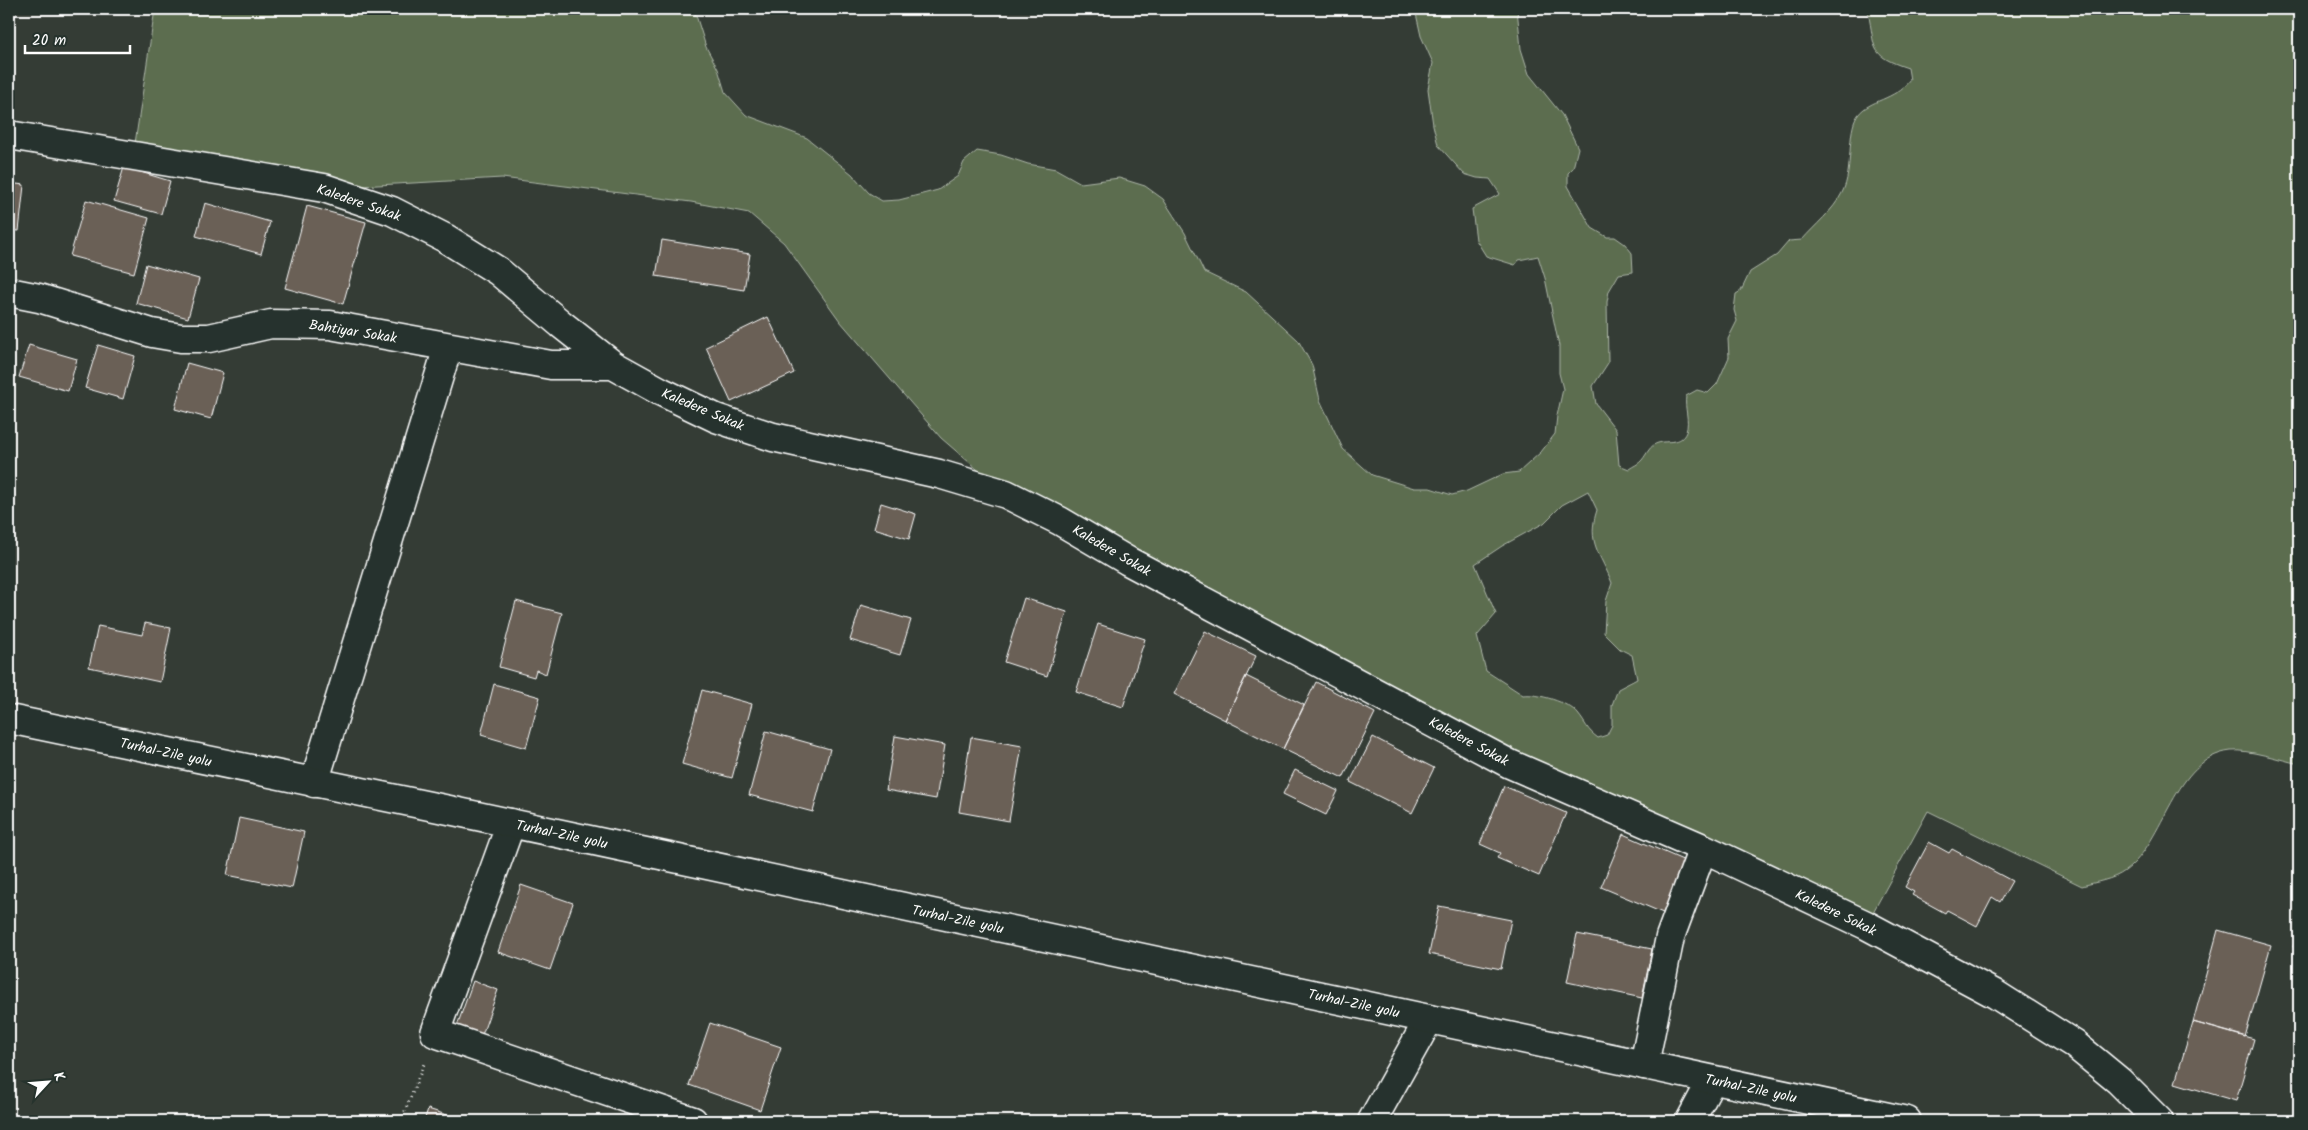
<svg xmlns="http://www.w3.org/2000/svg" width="2308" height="1130" font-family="Kalam,sans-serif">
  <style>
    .green { fill: #5b6d50; stroke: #adb6a8; fill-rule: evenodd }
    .building { fill: #6b6057; stroke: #fff }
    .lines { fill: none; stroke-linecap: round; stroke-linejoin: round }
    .minor-casing { stroke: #fff; stroke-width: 31 }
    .major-casing { stroke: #fff; stroke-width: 31 }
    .path { stroke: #fff; stroke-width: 3; stroke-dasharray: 1 4; stroke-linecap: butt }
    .minor { stroke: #26332d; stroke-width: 28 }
    .major { stroke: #26332d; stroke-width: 28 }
    .labels { text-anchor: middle; stroke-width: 4; stroke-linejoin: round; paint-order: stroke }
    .street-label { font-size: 14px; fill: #fff; stroke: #26332d }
  </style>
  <rect width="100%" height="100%" fill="#343c35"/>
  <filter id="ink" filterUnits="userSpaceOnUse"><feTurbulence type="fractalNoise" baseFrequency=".02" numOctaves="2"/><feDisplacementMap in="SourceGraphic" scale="10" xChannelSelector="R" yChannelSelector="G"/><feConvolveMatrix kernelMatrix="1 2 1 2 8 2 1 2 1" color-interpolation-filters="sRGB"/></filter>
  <g filter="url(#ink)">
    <path class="green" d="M155 9H694L706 47 718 69 725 92 746 115 807 138 852 174 869 193 882 201 899 200 938 190 958 176 964 162 977 151 1001 155 1028 164 1056 169 1081 183 1119 178 1145 186 1163 199 1185 233 1204 272 1246 292 1298 340 1312 365 1320 400 1343 449 1372 475 1414 488H1430L1452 495 1467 491 1503 474 1519 472 1541 452 1555 434 1557 416 1563 389 1559 373V346L1545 278 1538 256 1519 260 1515 265 1486 256 1476 240 1472 209 1500 194 1490 179 1477 178 1464 174 1438 145 1433 125 1428 89 1433 63 1421 36 1415 9H1517L1521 49 1529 74 1562 115 1578 148 1573 168 1568 173V186L1592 228 1607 237H1615L1625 244 1632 253 1633 272 1619 274 1609 291 1607 302 1608 363 1593 386 1596 404 1616 430 1619 465 1629 469C1633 466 1639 464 1642 460 1647 454 1650 445 1658 443 1668 440 1681 445 1686 432 1690 419 1684 409 1686 396L1697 390 1708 393 1717 384 1729 357 1728 339 1737 321 1734 310 1736 294 1741 291 1750 272 1777 255 1789 241 1802 240C1815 225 1833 211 1842 193 1854 170 1846 131 1858 115 1870 99 1894 101 1910 80L1908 68C1868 55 1876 49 1868 12L1869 9H2299V764C2282 760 2247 749 2231 751 2173 758 2166 841 2125 871 2113 880 2095 882 2082 886L1928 811 1866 925 1703 848 1006 494 941 438 840 321 784 243 749 213 691 202 502 178 324 188 133 157ZM1588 491 1597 510C1586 543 1601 554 1612 583L1606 601 1604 633 1620 649 1632 655 1637 679 1618 689 1612 705V725L1607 735 1598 738C1586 729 1587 725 1578 714 1569 702 1537 693 1523 695L1486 671 1477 636 1496 614 1475 564 1502 546 1544 523 1562 505Z"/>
    <path class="building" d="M9 9H16L9 45Z
      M124 167 170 181 161 214 114 201Z
      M9 183 24 185 19 231 9 230Z
      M86 200 149 218 134 273 70 256Z
      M205 203 270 222 261 254 196 236Z
      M307 206 366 222 343 304 285 288Z
      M662 240 750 254 744 290 656 276Z
      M146 264 199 279 188 318 136 303Z
      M768 317 794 373 731 402 706 347Z
      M29 345 77 359 68 391 19 377Z
      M98 345 135 356 123 399 85 388Z
      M187 363 223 373 211 419 175 409Z
      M881 503 916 514 909 539 874 528Z
      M1024 598 1067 612 1047 676 1004 662Z
      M516 601 562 613 546 674 536 670 534 677 499 667Z
      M861 605 911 620 900 655 850 640Z
      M145 623 171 628 160 682 89 667 98 626 142 635Z
      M1098 624 1145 639 1123 707 1076 692Z
      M1205 631 1256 656 1225 720 1174 694Z
      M1246 676 1304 705 1283 749 1225 720Z
      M1316 682 1375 713 1343 778 1283 749Z
      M494 684 540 697 526 748 481 735Z
      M702 690 752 704 732 778 682 764Z
      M766 731 830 749 813 812 749 795Z
      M895 736 945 745 936 799 886 790Z
      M971 737 1022 746 1009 821 959 812Z
      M1373 737 1434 768 1412 813 1350 782Z
      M1295 770 1338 791 1326 815 1283 794Z
      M1504 786 1566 813 1539 876 1497 858 1500 853 1480 844Z
      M239 818 304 832 292 888 227 875Z
      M1623 834 1685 861 1663 913 1601 887Z
      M1929 842 1949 853 1952 849 2012 881 2000 902 1992 897 1977 926 1947 910 1945 913 1912 895 1914 892 1905 887Z
      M521 885 573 903 550 970 498 952Z
      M1439 906 1511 920 1501 969 1429 954Z
      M2218 930 2271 945 2245 1037 2193 1022Z
      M2299 933V950L2293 947Z
      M1577 934 1652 949 1642 998 1567 982Z
      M473 981 498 990 482 1035 457 1026Z
      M2193 1022 2254 1039 2236 1101 2175 1083Z
      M710 1023 781 1047 760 1110 689 1085Z
      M428 1109 453 1117 452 1121H424Z"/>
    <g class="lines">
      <defs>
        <path id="minor" d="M9 135 324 188 392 211 445 238 498 271 561 324 613 365 660 391 716 418 773 437 939 474 1006 494 1060 521 1128 561 1510 764 1703 848 1866 925 1995 994 2074 1044 2119 1081 2159 1121
          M9 292 39 298 152 333 181 338H209L271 324 330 325 551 365H613
          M314 783 448 347
          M511 823 435 1033 693 1121
          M1644 1065 1670 937 1703 848
          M1372 1121 1429 1019
          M1690 1121 1712 1080"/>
        <path id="major" d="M9 719 449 810 1907 1121"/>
      </defs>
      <use href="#minor" class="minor-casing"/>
      <use href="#major" class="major-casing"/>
      <path class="path" d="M401 1121 424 1064"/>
      <use href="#minor" class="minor"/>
      <use href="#major" class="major"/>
    </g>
  </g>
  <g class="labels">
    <g class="street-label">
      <text transform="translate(359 202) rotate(19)" y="5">Kaledere Sokak</text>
      <text transform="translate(353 331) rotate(9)" y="5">Bahtiyar Sokak</text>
      <text transform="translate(703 409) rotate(23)" y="5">Kaledere Sokak</text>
      <text transform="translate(1112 550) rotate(30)" y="5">Kaledere Sokak</text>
      <text transform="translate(1469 741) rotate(28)" y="5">Kaledere Sokak</text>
      <text transform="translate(166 752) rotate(12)" y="5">Turhal-Zile yolu</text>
      <text transform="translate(562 834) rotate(12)" y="5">Turhal-Zile yolu</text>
      <text transform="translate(1836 912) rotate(26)" y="5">Kaledere Sokak</text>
      <text transform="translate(958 919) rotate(12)" y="5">Turhal-Zile yolu</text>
      <text transform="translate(1354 1003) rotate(12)" y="5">Turhal-Zile yolu</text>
      <text transform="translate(1751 1088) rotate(12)" y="5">Turhal-Zile yolu</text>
    </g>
  </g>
  <rect width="2308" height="1130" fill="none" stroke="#26332d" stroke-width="30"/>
  <rect x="15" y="15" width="2278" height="1100" fill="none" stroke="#fff" stroke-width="2" filter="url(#ink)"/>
  <g transform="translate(48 1082) rotate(64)" stroke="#26332d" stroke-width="4" paint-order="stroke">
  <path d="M0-4L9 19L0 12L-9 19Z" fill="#ffffff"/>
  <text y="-8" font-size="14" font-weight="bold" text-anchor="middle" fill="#ffffff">K</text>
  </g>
  <path d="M25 45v8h105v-8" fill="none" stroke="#ffffff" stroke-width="2.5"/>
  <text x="32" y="45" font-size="15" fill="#ffffff" stroke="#26332d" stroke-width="4" paint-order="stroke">20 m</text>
</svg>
